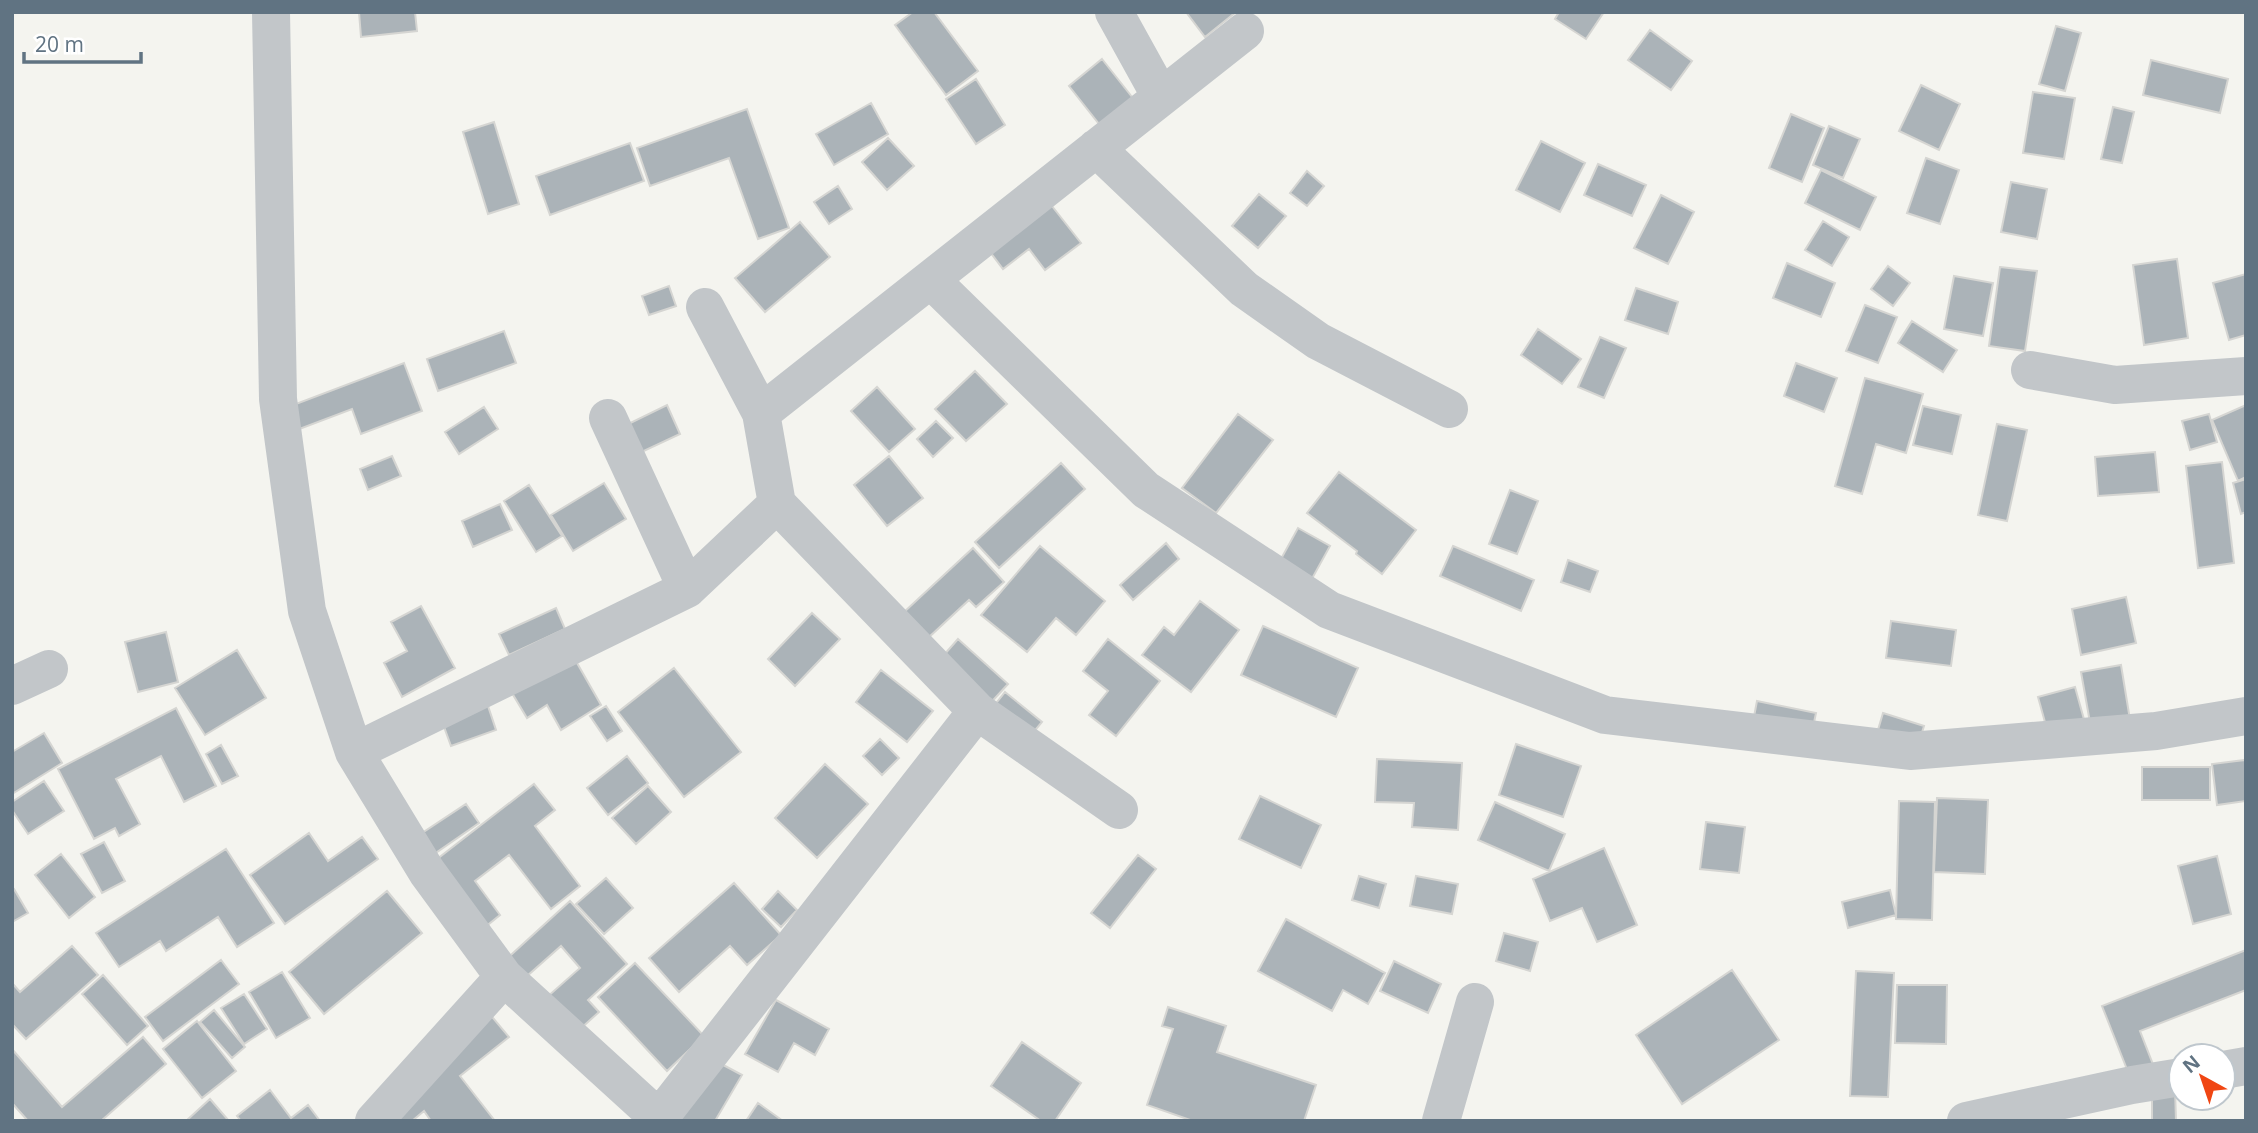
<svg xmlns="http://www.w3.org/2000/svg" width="2258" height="1133" font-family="'Open Sans',sans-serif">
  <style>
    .building { fill: #abb3b8; stroke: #d5d5d2; stroke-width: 2 }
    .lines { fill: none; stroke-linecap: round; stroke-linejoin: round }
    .minor { stroke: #c2c6c9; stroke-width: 38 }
  </style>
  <rect width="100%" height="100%" fill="#f4f4ef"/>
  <path class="building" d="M359 12H415L417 31 361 37Z
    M913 12H934L978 71 946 95 895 25Z
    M1186 12H1236L1205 37Z
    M1559 12H1604L1586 39 1555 19Z
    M2056 26 2081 33 2065 91 2039 84Z
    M1650 30 1692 61 1671 90 1628 60Z
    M1102 59 1136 102 1103 129 1069 86Z
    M2151 60 2228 79 2220 113 2143 95Z
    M976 79 1005 125 976 144 946 99Z
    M1921 85 1960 104 1939 150 1899 131Z
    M2033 92 2075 98 2064 159 2023 153Z
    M871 103 888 134 834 165 816 134Z
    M2113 107 2134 112 2122 163 2101 159Z
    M747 109 789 228 758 239 729 158 650 186 637 148Z
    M1791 114 1824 128 1802 182 1769 168Z
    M494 122 519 204 488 214 463 132Z
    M1829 126 1860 139 1843 178 1813 165Z
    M888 138 914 166 887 190 862 162Z
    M1541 141 1585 163 1560 212 1516 190Z
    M630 143 644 181 550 215 536 176Z
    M1926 158 1959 170 1940 224 1907 213Z
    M1598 164 1646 185 1632 216 1584 195Z
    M1821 170 1876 197 1860 230 1805 203Z
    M1307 171 1324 186 1307 206 1290 193Z
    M2011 182 2047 189 2037 239 2001 232Z
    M838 186 852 209 829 224 814 202Z
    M1259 194 1286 216 1258 248 1232 226Z
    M1661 195 1694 212 1668 264 1634 248Z
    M1048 201 1081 243 1045 270 1029 249 1003 269 987 248Z
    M1823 221 1849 237 1832 266 1805 250Z
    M800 222 830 257 765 312 735 278Z
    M2177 259 2188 338 2144 345 2133 265Z
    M1787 263 1835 283 1821 317 1773 298Z
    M1888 266 1910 283 1893 306 1871 289Z
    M2000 267 2037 271 2025 351 1989 346Z
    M2246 274V335L2229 340 2213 283Z
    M1954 276 1993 283 1983 336 1944 329Z
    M669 286 676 306 649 315 642 296Z
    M1636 288 1678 302 1668 334 1625 320Z
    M1865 305 1897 317 1878 363 1846 351Z
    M1912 321 1957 350 1943 372 1898 343Z
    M1538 329 1581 359 1562 384 1521 355Z
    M504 331 516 363 438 391 427 359Z
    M1600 337 1626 348 1604 398 1578 387Z
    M404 363 422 411 361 434 352 409 281 436 272 413Z
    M1796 363 1837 378 1824 412 1784 396Z
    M975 371 1007 404 966 441 935 409Z
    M1865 378 1923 394 1906 453 1876 444 1862 494 1835 486Z
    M877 387 915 429 889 452 851 411Z
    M667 405 680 434 631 457 618 429Z
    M2246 405V477L2238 481 2212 420Z
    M1923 406 1961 415 1952 454 1913 445Z
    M484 407 498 429 459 454 445 432Z
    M1238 414 1273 440 1216 513 1182 488Z
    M2209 414 2217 442 2190 450 2182 421Z
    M936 421 953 438 933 457 917 439Z
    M1997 424 2027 430 2007 521 1978 515Z
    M2155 452 2159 492 2098 496 2095 457Z
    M392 456 401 476 368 490 360 469Z
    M889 456 923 498 887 526 854 485Z
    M2222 462 2234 563 2198 568 2186 466Z
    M1061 463 1085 489 999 568 975 542Z
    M1339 472 1416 530 1382 574 1356 554 1357 551 1307 513Z
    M2246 479V512L2241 514 2233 483Z
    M604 483 626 519 573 551 551 515Z
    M529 485 562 536 536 552 504 501Z
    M1510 490 1538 501 1517 554 1489 544Z
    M500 504 512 530 473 547 462 521Z
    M1298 528 1330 546 1303 595 1271 577Z
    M1166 543 1179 559 1133 600 1120 585Z
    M1040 546 1105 601 1076 635 1056 618 1027 652 981 615Z
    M1453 546 1534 580 1521 611 1440 576Z
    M973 548 1004 582 976 607 969 600 913 652 889 626Z
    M1568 560 1598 571 1590 592 1561 582Z
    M2126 597 2136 643 2081 655 2072 609Z
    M1200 601 1239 630 1191 692 1142 655 1164 627 1174 635Z
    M421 606 455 668 402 697 384 663 407 651 391 622Z
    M556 608 565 629 509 655 499 634Z
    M812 613 840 639 795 686 768 659Z
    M1891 621 1956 630 1951 666 1886 658Z
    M1263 626 1358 668 1336 717 1241 675Z
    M166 632 178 682 138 692 125 642Z
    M958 639 1008 684 985 709 936 664Z
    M1108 639 1160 681 1116 736 1089 715 1108 691 1083 671Z
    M237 650 266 698 205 735 175 688Z
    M573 656 601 705 561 730 547 705 527 718 512 693Z
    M2121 665 2133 738 2094 745 2081 672Z
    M674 668 741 752 684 797 618 712Z
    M881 670 933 711 907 742 856 702Z
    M2075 687 2090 741 2053 751 2038 697Z
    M1005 692 1042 722 1027 740 990 711Z
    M485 697 496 730 451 746 439 713Z
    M1757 701 1816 713 1811 737 1752 727Z
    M606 706 622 731 607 741 590 716Z
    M176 708 216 786 184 802 161 756 116 779 140 824 119 836 115 828 94 839 58 769Z
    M1883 713 1924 726 1916 752 1875 740Z
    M44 733 62 763 12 794V752Z
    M880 739 899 758 882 775 863 756Z
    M1516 744 1581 766 1563 817 1499 795Z
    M221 745 238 776 222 784 206 754Z
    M627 756 648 783 608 815 587 788Z
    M1377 759 1462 763 1458 830 1412 827 1414 803 1375 802Z
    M2245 760 2246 801 2217 805 2212 764Z
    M825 764 868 804 817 858 775 818Z
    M2142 767H2210V800H2142Z
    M44 781 64 811 28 834 12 810V802Z
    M534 784 555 810 535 826 580 886 551 909 509 855 475 881 500 915 474 936 423 870Z
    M648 786 671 812 636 844 612 818Z
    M1260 796 1321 825 1301 868 1239 839Z
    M1937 798 1988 800 1985 874 1934 872Z
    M1899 801 1935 802 1932 920 1896 919Z
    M1495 802 1565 834 1549 871 1478 840Z
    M466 804 479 823 424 861 410 841Z
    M1706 822 1745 827 1739 873 1700 869Z
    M309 833 328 861 362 837 378 859 285 924 250 875Z
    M104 842 125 881 102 893 81 854Z
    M1604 848 1637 925 1597 942 1582 908 1550 921 1533 879Z
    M226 849 274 923 237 947 218 917 166 951 160 941 119 967 96 933Z
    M61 854 95 897 69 918 35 875Z
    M1138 855 1156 869 1110 928 1091 913Z
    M2217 856 2231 914 2193 924 2178 866Z
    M1359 876 1386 884 1379 908 1352 900Z
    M1416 876 1458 884 1452 914 1410 906Z
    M606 878 633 908 604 934 576 904Z
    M734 883 781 935 747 965 730 946 679 992 649 958Z
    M14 889 28 913 12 922V890Z
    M1890 890 1896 915 1848 928 1842 902Z
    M387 891 422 933 324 1014 289 972Z
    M778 891 797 910 781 927 762 909Z
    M570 901 627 964 588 1000 599 1012 569 1039 538 1005 580 968 561 946 518 984 500 965Z
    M1286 919 1385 973 1368 1004 1343 990 1332 1011 1258 971Z
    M1504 933 1538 942 1530 971 1496 961Z
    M72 946 98 975 26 1039 12 1024V983L20 992Z
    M2246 950V990L2140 1031 2154 1067 2130 1077 2102 1006Z
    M221 960 239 984 163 1041 145 1017Z
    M1394 961 1441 984 1428 1013 1380 991Z
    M635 963 704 1036 667 1071 598 997Z
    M1732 970 1779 1040 1682 1104 1636 1035Z
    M1856 971 1894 973 1888 1097 1850 1096Z
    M282 972 310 1018 276 1038 249 992Z
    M103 975 148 1026 127 1045 82 994Z
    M1897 985H1947L1946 1044 1895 1043Z
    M244 994 267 1029 244 1044 221 1008Z
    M776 1000 829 1029 815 1055 794 1043 778 1072 745 1054Z
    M1168 1007 1226 1026 1217 1052 1316 1085 1304 1121H1193L1147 1105 1173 1029 1162 1026Z
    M214 1010 245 1047 232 1058 200 1022Z
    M488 1012 509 1037 460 1076 495 1121H431L424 1111 412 1121H388Z
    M197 1021 236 1071 202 1098 163 1049Z
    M143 1037 166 1064 101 1121H28L12 1103V1049L62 1107Z
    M1022 1042 1081 1083 1055 1121H1041L991 1086Z
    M712 1059 742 1075 715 1121H676Z
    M2175 1089 2176 1121H2152V1090Z
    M270 1090 291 1118 308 1105 320 1121H241L237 1116Z
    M210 1099 229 1121H186Z
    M758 1103 783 1121H746Z"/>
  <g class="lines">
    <path class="minor" d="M271 12 278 399 307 611 354 752 427 872 504 977 662 1121
      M1114 12 1161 97
      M1096 148 1244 289 1318 341 1449 409
      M931 280 1146 490 1329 610 1605 715 1910 751 2156 731 2246 716
      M705 307 761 413
      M2030 370 2115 385 2246 376
      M608 418 687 589
      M777 504 977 711 1119 810
      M12 686 49 669
      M354 752 687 589 777 504 761 413 1245 31
      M2223 1070 2246 1066
      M660 1117 977 711
      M374 1121 504 977
      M1441 1121 1475 1002
      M1966 1121 2132 1085 2181 1077"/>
  </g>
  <rect width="2258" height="1133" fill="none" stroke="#607382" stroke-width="28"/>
  <g transform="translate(2202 1077) rotate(320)"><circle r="33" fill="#ffffff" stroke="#bfc7cd" stroke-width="2"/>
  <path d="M0-5L12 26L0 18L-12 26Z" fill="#f04613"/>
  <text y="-10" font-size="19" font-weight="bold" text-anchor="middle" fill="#607382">N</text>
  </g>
  <path d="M24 52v10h117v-10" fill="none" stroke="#607382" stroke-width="3.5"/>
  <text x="35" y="52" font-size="21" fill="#607382" stroke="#ffffff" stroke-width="5" paint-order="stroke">20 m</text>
</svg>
